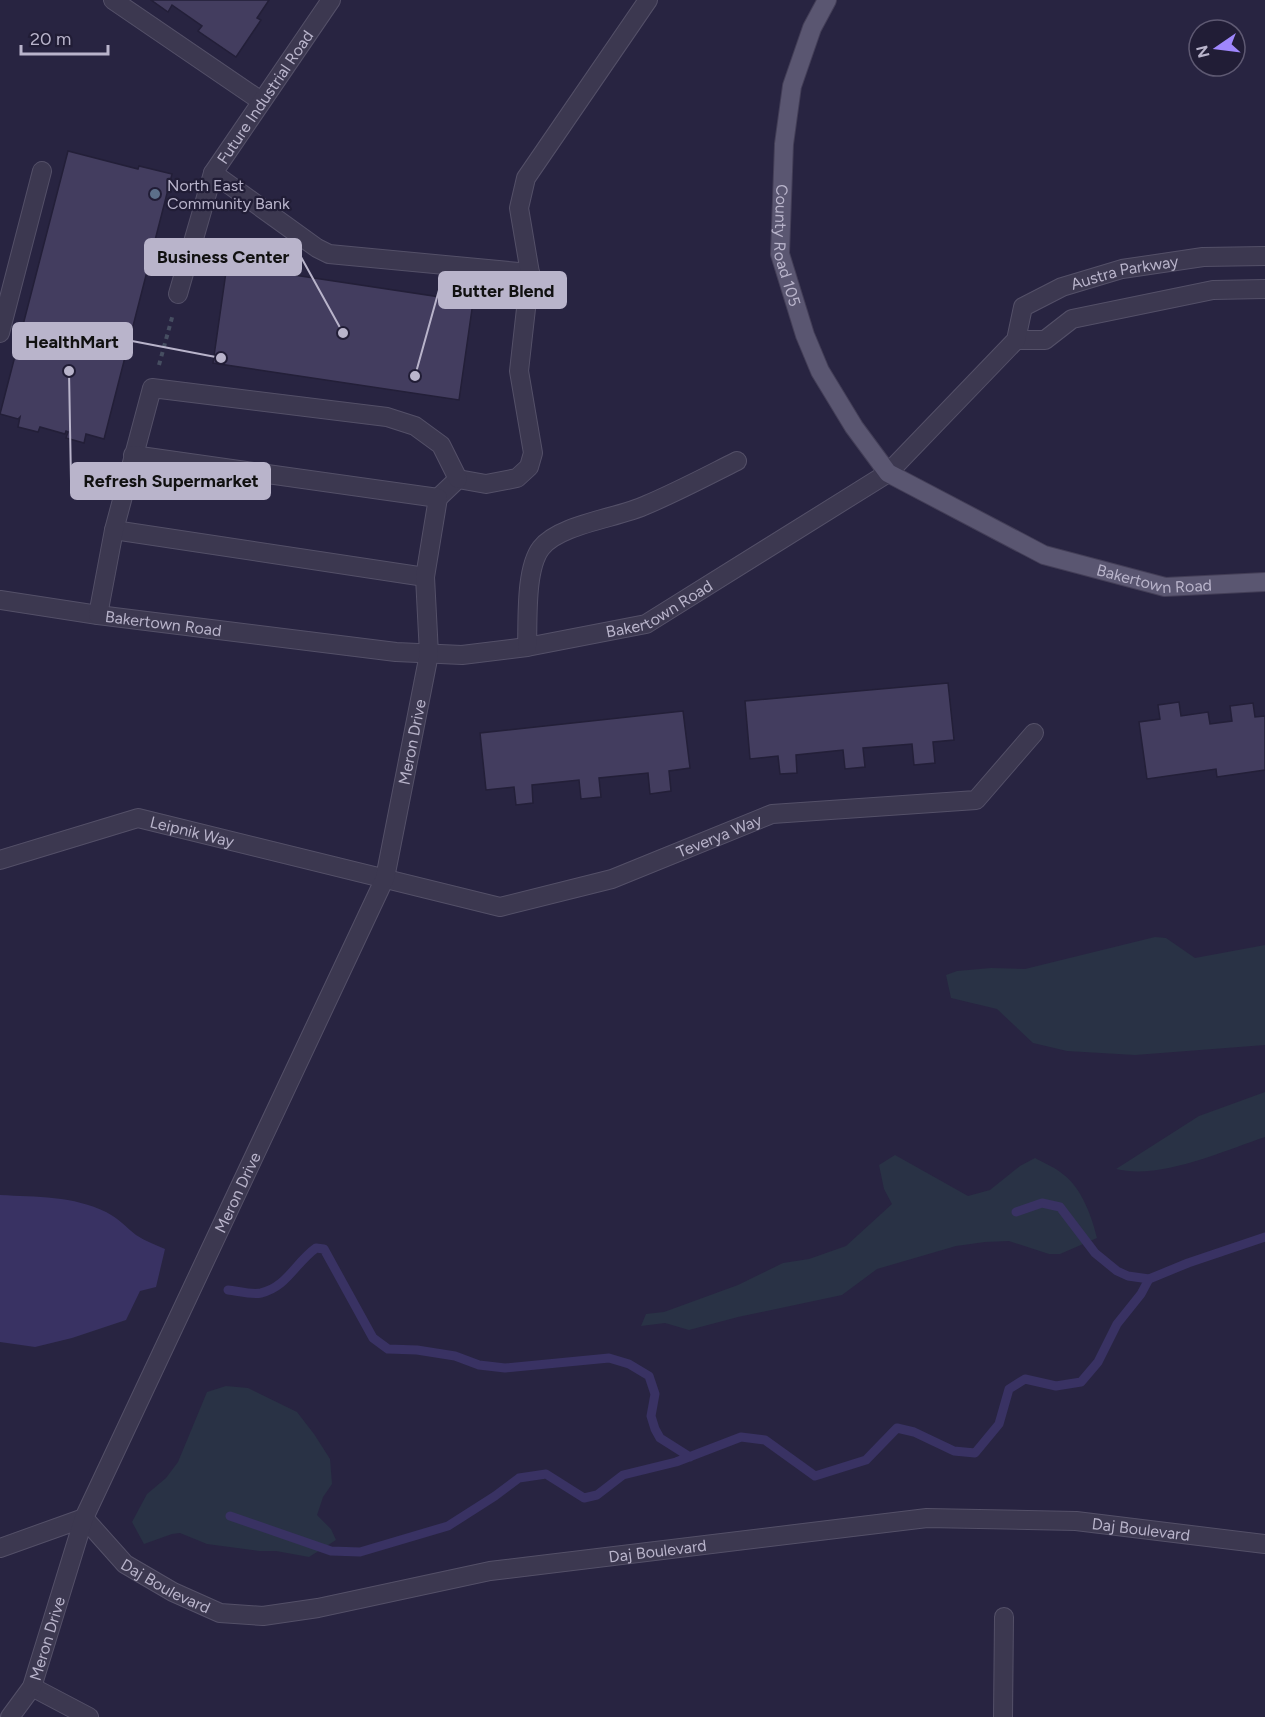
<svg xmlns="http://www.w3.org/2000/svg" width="1265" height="1717" font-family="Figtree,sans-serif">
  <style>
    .green { fill: #293245 }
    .water { fill: #393263 }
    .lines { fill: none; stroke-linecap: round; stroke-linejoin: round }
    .stream { stroke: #393263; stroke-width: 9 }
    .building { fill: #433d5f; stroke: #231f38; stroke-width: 1.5 }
    .minor-casing { stroke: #545068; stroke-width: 20 }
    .major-casing { stroke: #433e57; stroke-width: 20 }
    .path { stroke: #464e61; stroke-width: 4; stroke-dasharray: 4.5 4.5; stroke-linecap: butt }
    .minor { stroke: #3c3850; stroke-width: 18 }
    .major { stroke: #5a5671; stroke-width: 18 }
    .service-dot { fill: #5c6f8a; stroke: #211d36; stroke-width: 2 }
    .labels { text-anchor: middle; stroke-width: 4.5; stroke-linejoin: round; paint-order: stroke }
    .street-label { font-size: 16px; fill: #b9b4cb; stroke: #211d36 }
    .poi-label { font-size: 16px; fill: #b9b4cb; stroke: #211d36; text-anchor: start }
    .leader { fill: none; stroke: #b9b4cb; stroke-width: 2 }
    .callout-dot { fill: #b9b4cb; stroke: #211d36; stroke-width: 2 }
    .callout { fill: #b9b4cb; stroke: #b9b4cb; stroke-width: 2 }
    .callout-label { font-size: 18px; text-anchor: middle; font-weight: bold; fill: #111 }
  </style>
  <rect width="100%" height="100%" fill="#282441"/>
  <path class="green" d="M1155 937 1166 938 1195 958 1265 945V1045L1135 1055 1067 1051 1033 1043 997 1009 951 998 946 975 957 971 991 968 1025 969Z
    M1265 1092V1137C1223 1151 1160 1180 1116 1169L1199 1116Z
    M895 1155 968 1196 990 1190 1020 1166 1035 1158C1044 1163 1056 1168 1064 1175 1082 1189 1092 1217 1097 1238L1060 1254H1049L1009 1241 985 1242 956 1246 877 1269 842 1295 738 1317 689 1330 665 1323 641 1326 646 1314 664 1312 738 1285 783 1263 809 1259 846 1246 892 1204 884 1189 879 1165Z
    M226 1386 248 1388 297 1412 314 1434 330 1459 332 1484 323 1497 317 1515 331 1529 336 1540 309 1557 276 1551H259L207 1544 180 1533 172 1534 144 1544 132 1522 147 1494 166 1478 178 1462 207 1392Z"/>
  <path class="water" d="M0 1195C36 1197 74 1196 106 1212 118 1218 126 1227 136 1235 145 1241 156 1245 165 1249L156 1287 140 1291 126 1320 72 1338 35 1347 0 1342Z"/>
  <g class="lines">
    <path class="stream" d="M1016 1212 1042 1203 1060 1207 1095 1253 1117 1271 1128 1276 1149 1279
      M228 1290C238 1291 251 1295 261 1293 287 1287 295 1263 316 1248L324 1249 373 1338 388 1349 417 1350 455 1356 479 1365 505 1368 609 1358 629 1364 649 1376 655 1394 651 1416 655 1429 660 1438 690 1457
      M230 1516 331 1551 360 1552 448 1526 495 1496 519 1478 546 1474 584 1498 597 1495 623 1475 676 1462 741 1437 765 1440 815 1476 866 1460 897 1428 914 1432 954 1451 975 1453 999 1424 1009 1389 1025 1379 1056 1386 1081 1382 1098 1362 1117 1324 1141 1294 1149 1279 1188 1263 1265 1237"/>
  </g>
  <path class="building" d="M151 0H269L257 18 261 20 236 57 198 31 202 26 172 5 168 12Z
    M68 151 138 169 139 166 172 174 104 439 86 434 84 443 66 438 68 432 66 431 65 434 40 427 38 432 18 427 20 417 18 419 0 414Z
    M227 265 473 302 459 400 213 363Z
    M948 683 954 740 933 742 935 763 914 765 912 744 863 748 865 767 845 769 843 750 796 755 797 773 780 774 778 756 750 759 745 701Z
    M1179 702 1181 716 1208 712 1210 724 1232 721 1230 706 1253 703 1255 717 1265 716V770L1217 777 1216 769 1147 779 1139 722 1160 719 1158 705Z
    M683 711 690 768 669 771 671 791 650 794 648 773 599 778 601 797 581 799 579 780 532 785 533 803 516 805 514 787 486 790 480 733Z"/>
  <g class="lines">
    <defs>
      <g id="minor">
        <path d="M113 0 261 101"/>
        <path d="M213 173 317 248 329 254 530 273"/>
        <path id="s1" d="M178 294 213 173 331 0"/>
        <path d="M0 333 42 171"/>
        <path d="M1016 340H1045L1072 319 1213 290 1265 289"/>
        <path d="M438 498 458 479 486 484 517 478 529 467 533 453 519 371 530 273 519 208 526 178 648 0"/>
        <path d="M114 530 425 577"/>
        <path id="s2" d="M0 600 98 615 396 652 462 655 527 647 646 624 888 473 1016 340 1023 307 1062 287 1122 269 1203 257 1265 256"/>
        <path d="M98 615 114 530 152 388 387 417 415 426 441 445 458 479"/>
        <path d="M527 647C528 620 525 569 541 548 559 524 619 518 646 505 677 492 707 476 737 461"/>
        <path id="s3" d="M0 860 138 818 500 907 612 879 772 814 976 800 1034 733"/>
        <path id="s4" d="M84 1518 125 1564 173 1592 220 1613 263 1616 318 1608 490 1571 927 1518 1076 1521 1265 1544"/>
        <path d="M0 1548 84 1518"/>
        <path d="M32 1687 89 1717"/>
        <path id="s5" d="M10 1717 32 1687 84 1518 385 878 429 654 425 577 438 498 133 455"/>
        <path d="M1003 1717 1004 1617"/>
      </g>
      <g id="major">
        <path id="s6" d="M827 0 812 28 792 86 784 144 780 254 805 335 820 371 854 427 888 473 1044 555 1165 587 1265 582"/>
      </g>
    </defs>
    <use href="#minor" class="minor-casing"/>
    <use href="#major" class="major-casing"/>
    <path class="path" d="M159 365 173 314"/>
    <use href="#minor" class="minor"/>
    <use href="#major" class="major"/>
  </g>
  <circle class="service-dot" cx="155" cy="194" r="6"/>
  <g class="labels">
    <g class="street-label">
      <text dy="6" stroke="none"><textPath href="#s1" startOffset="218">Future Industrial Road</textPath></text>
      <text dy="6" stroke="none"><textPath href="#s6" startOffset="254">County Road 105</textPath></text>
      <text dy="6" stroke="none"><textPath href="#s2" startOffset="1264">Austra Parkway</textPath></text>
      <text dy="6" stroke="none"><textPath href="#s6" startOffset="798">Bakertown Road</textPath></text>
      <text dy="6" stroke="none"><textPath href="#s2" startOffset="670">Bakertown Road</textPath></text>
      <text dy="6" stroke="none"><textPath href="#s2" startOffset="165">Bakertown Road</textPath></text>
      <text dy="6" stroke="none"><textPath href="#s5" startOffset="1060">Meron Drive</textPath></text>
      <text dy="6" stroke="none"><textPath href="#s3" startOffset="200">Leipnik Way</textPath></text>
      <text dy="6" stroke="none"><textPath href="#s3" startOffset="748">Teverya Way</textPath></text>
      <text dy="6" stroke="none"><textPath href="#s5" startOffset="574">Meron Drive</textPath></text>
      <text dy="6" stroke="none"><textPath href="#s4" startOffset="1098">Daj Boulevard</textPath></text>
      <text dy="6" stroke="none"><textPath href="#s4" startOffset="612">Daj Boulevard</textPath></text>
      <text dy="6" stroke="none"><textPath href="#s4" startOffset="108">Daj Boulevard</textPath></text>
      <text dy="6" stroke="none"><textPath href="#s5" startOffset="88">Meron Drive</textPath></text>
    </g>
    <g class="poi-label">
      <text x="167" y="191">North East<tspan x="167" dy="18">Community Bank</tspan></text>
    </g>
  </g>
  <path class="leader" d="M343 333L301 257M415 376L439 290M221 358L132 341M69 371L71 481"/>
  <g class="callout-dot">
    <circle cx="343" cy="333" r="6"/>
    <circle cx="415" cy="376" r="6"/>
    <circle cx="221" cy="358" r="6"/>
    <circle cx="69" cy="371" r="6"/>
  </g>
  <g class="callout">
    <rect x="145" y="239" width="156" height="36" rx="6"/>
    <rect x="439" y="272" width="127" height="36" rx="6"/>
    <rect x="13" y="323" width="119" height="36" rx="6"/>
    <rect x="71" y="463" width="199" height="36" rx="6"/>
  </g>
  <g class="callout-label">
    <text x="223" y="263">Business Center</text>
    <text x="503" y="297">Butter Blend</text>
    <text x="72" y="348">HealthMart</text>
    <text x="171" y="487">Refresh Supermarket</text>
  </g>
  <g transform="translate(1217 48) rotate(256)"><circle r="28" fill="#211d36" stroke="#5e5972" stroke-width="1.5"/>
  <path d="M0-4.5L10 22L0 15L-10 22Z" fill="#9f87fd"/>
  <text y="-9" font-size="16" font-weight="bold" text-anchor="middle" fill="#b9b4cb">N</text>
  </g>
  <path d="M21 45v9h87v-9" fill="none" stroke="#b9b4cb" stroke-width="3"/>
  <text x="30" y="45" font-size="18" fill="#b9b4cb" stroke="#211d36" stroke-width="4.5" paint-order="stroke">20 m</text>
</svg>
